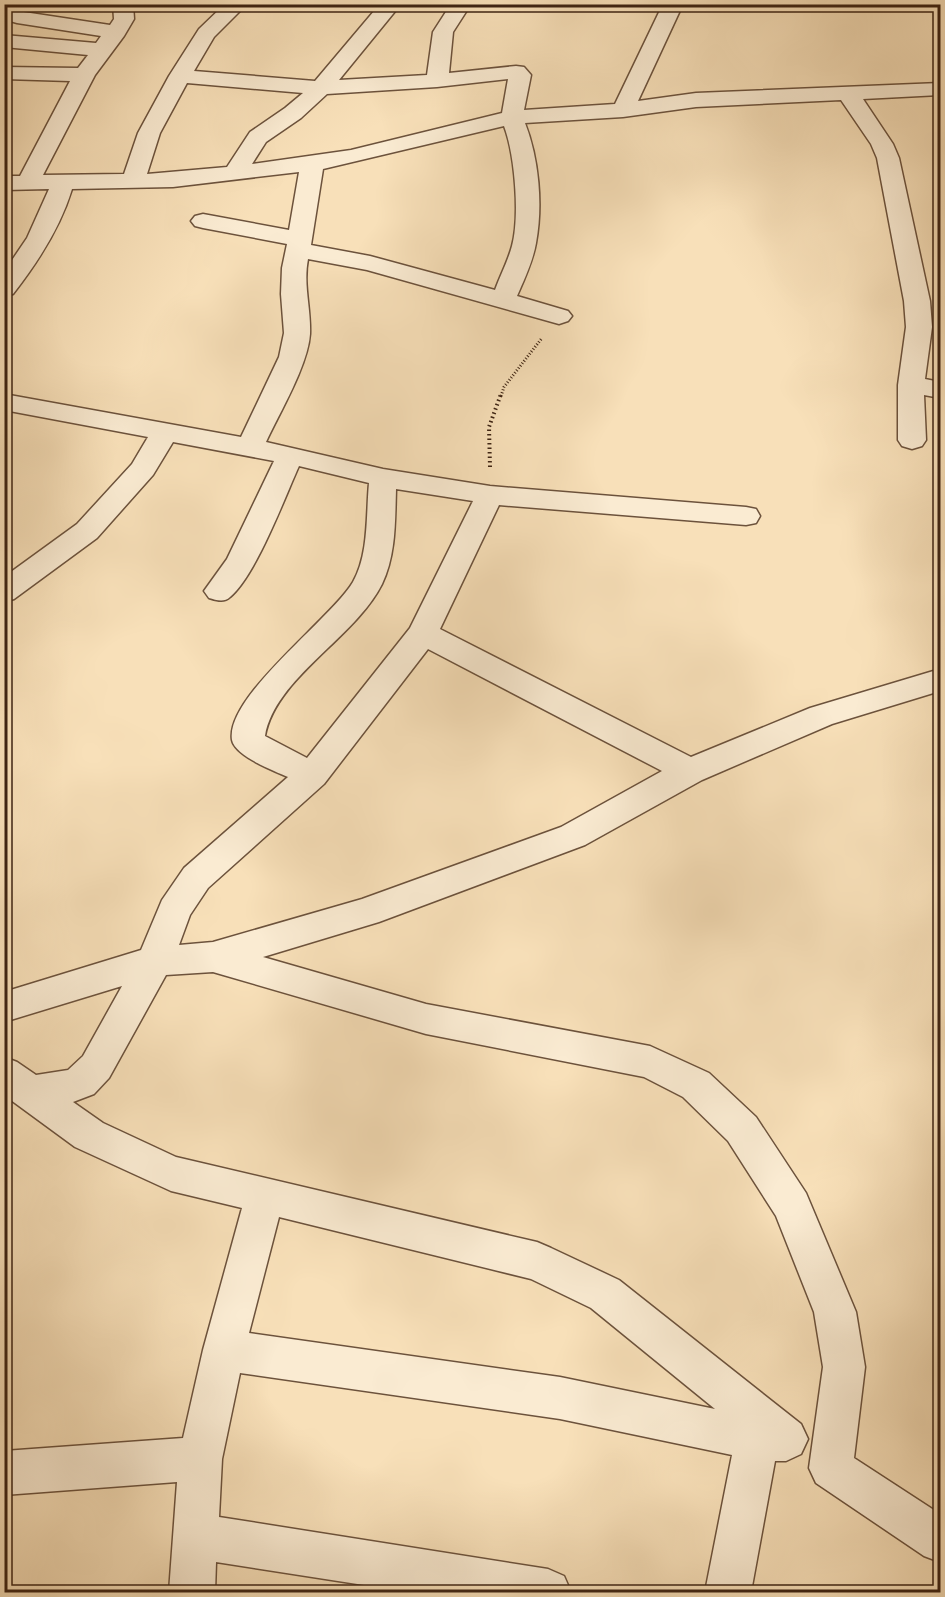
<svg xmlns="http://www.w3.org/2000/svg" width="945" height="1597" font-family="'Sorts Mill Goudy',serif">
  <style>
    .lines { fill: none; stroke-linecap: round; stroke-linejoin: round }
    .minor-casing { stroke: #6c523c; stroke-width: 3 }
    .path-far1 { stroke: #3d2313; stroke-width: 3; stroke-dasharray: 1 2; stroke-linecap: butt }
    .path { stroke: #3d2313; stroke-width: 4; stroke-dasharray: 1.5 3; stroke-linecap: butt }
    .minor { fill: #faebd2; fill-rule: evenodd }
  </style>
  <rect width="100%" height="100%" fill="#f8e0b9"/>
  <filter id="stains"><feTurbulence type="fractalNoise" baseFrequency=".00333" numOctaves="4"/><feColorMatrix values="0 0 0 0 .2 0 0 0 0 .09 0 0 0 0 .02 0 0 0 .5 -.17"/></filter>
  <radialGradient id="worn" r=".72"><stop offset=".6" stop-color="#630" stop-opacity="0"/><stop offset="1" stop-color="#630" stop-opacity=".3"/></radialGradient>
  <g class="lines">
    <defs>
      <path id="minor" d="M113 4H133L134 19 124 36 95 75 43 175 124 174 138 133 169 76 199 29 225 4H247L214 37 194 71 315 81 380 4H401L339 80 427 75 433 32 451 4H471L453 32 449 73 516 66 524 67 531 75 524 110 615 104 663 4H683L638 101 696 93 940 83V95L863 99 893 144 899 158 930 301 932 327 925 379 940 382V398L924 395 926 440 922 446 912 449 902 446 898 440V385L906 327 904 301 877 158 871 144 841 100 696 107 623 117 525 123C539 159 543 205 536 243 533 261 524 280 517 296L568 311 572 316 568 321 559 324 367 270 308 259C303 285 311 308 310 334 308 365 280 412 266 442L383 469 490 486 746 507 756 509 760 516 756 523 746 525 499 505 440 629 691 757 810 708 940 669V691L832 724 702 780 585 845 379 922 263 957 426 1004 650 1046 709 1073 756 1117 806 1193 856 1312 865 1367 854 1458 940 1514V1562L924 1556 816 1483 809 1468 823 1367 814 1312 776 1216 728 1141 683 1097 644 1077 426 1034 213 972 166 975 109 1078 94 1094 73 1102 103 1123 176 1157 537 1242 551 1248 619 1280 801 1424 808 1439 801 1454 786 1461H775L751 1592H705L732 1455 560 1419 240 1373 222 1459 219 1517 548 1569 564 1576 571 1592H409L216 1562 215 1592H169L177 1482 4 1495V1451L183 1438 203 1350 242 1208 171 1191 75 1147 4 1095V1057L17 1062 36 1075 68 1070 83 1056 122 986 4 1022V992L141 950 162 900 184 868 288 777C274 771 235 756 232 740 225 697 331 619 353 582 369 554 366 515 369 483L299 466C284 499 256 575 230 597 224 603 216 600 209 598L204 591 227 559 274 461 173 442 153 475 97 538 14 599 4 602V577L77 524 132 464 148 437 4 410V394L241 437 279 357 284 333 281 294 282 268 287 244 203 228 195 226 191 221 195 216 203 214 289 230 299 172 173 187 72 189C60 228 38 262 13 294L4 296V272L27 238 49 189 4 190V176H20L70 81 4 79V67L78 68 88 55 4 47V35L96 43 101 36 17 23 10 21 7 17 10 13 17 11 110 25 114 19ZM508 79 502 113 351 150 252 164 266 142 301 118 327 94 437 87ZM187 83 303 93 285 108 250 132 227 167 147 174 160 133ZM504 126C515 155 520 216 512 246 508 261 500 276 495 290L370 256 311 245 323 169ZM396 489 473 501 410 628 307 758 265 736C275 678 355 638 382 584 396 555 395 521 396 489ZM428 649 662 771 561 827 362 899 213 942 179 945 190 915 208 888 324 784ZM279 1217 531 1279 591 1308 715 1409 560 1377 249 1333Z"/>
    </defs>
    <use href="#minor" class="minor-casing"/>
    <path class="path-far1" d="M501 396 504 387 542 338"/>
    <path class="path" d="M490 467 489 427 501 394"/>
    <use href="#minor" class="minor"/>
  </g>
  <rect width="945" height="1597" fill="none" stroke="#f8e0b9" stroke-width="24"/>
  <rect x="6" y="6" width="933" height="1585" fill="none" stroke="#3d2313" stroke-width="3"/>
  <rect x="12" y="12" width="921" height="1573" fill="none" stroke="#3d2313" stroke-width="1.5"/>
  <rect width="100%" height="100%" filter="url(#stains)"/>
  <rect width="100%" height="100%" fill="url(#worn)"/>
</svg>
